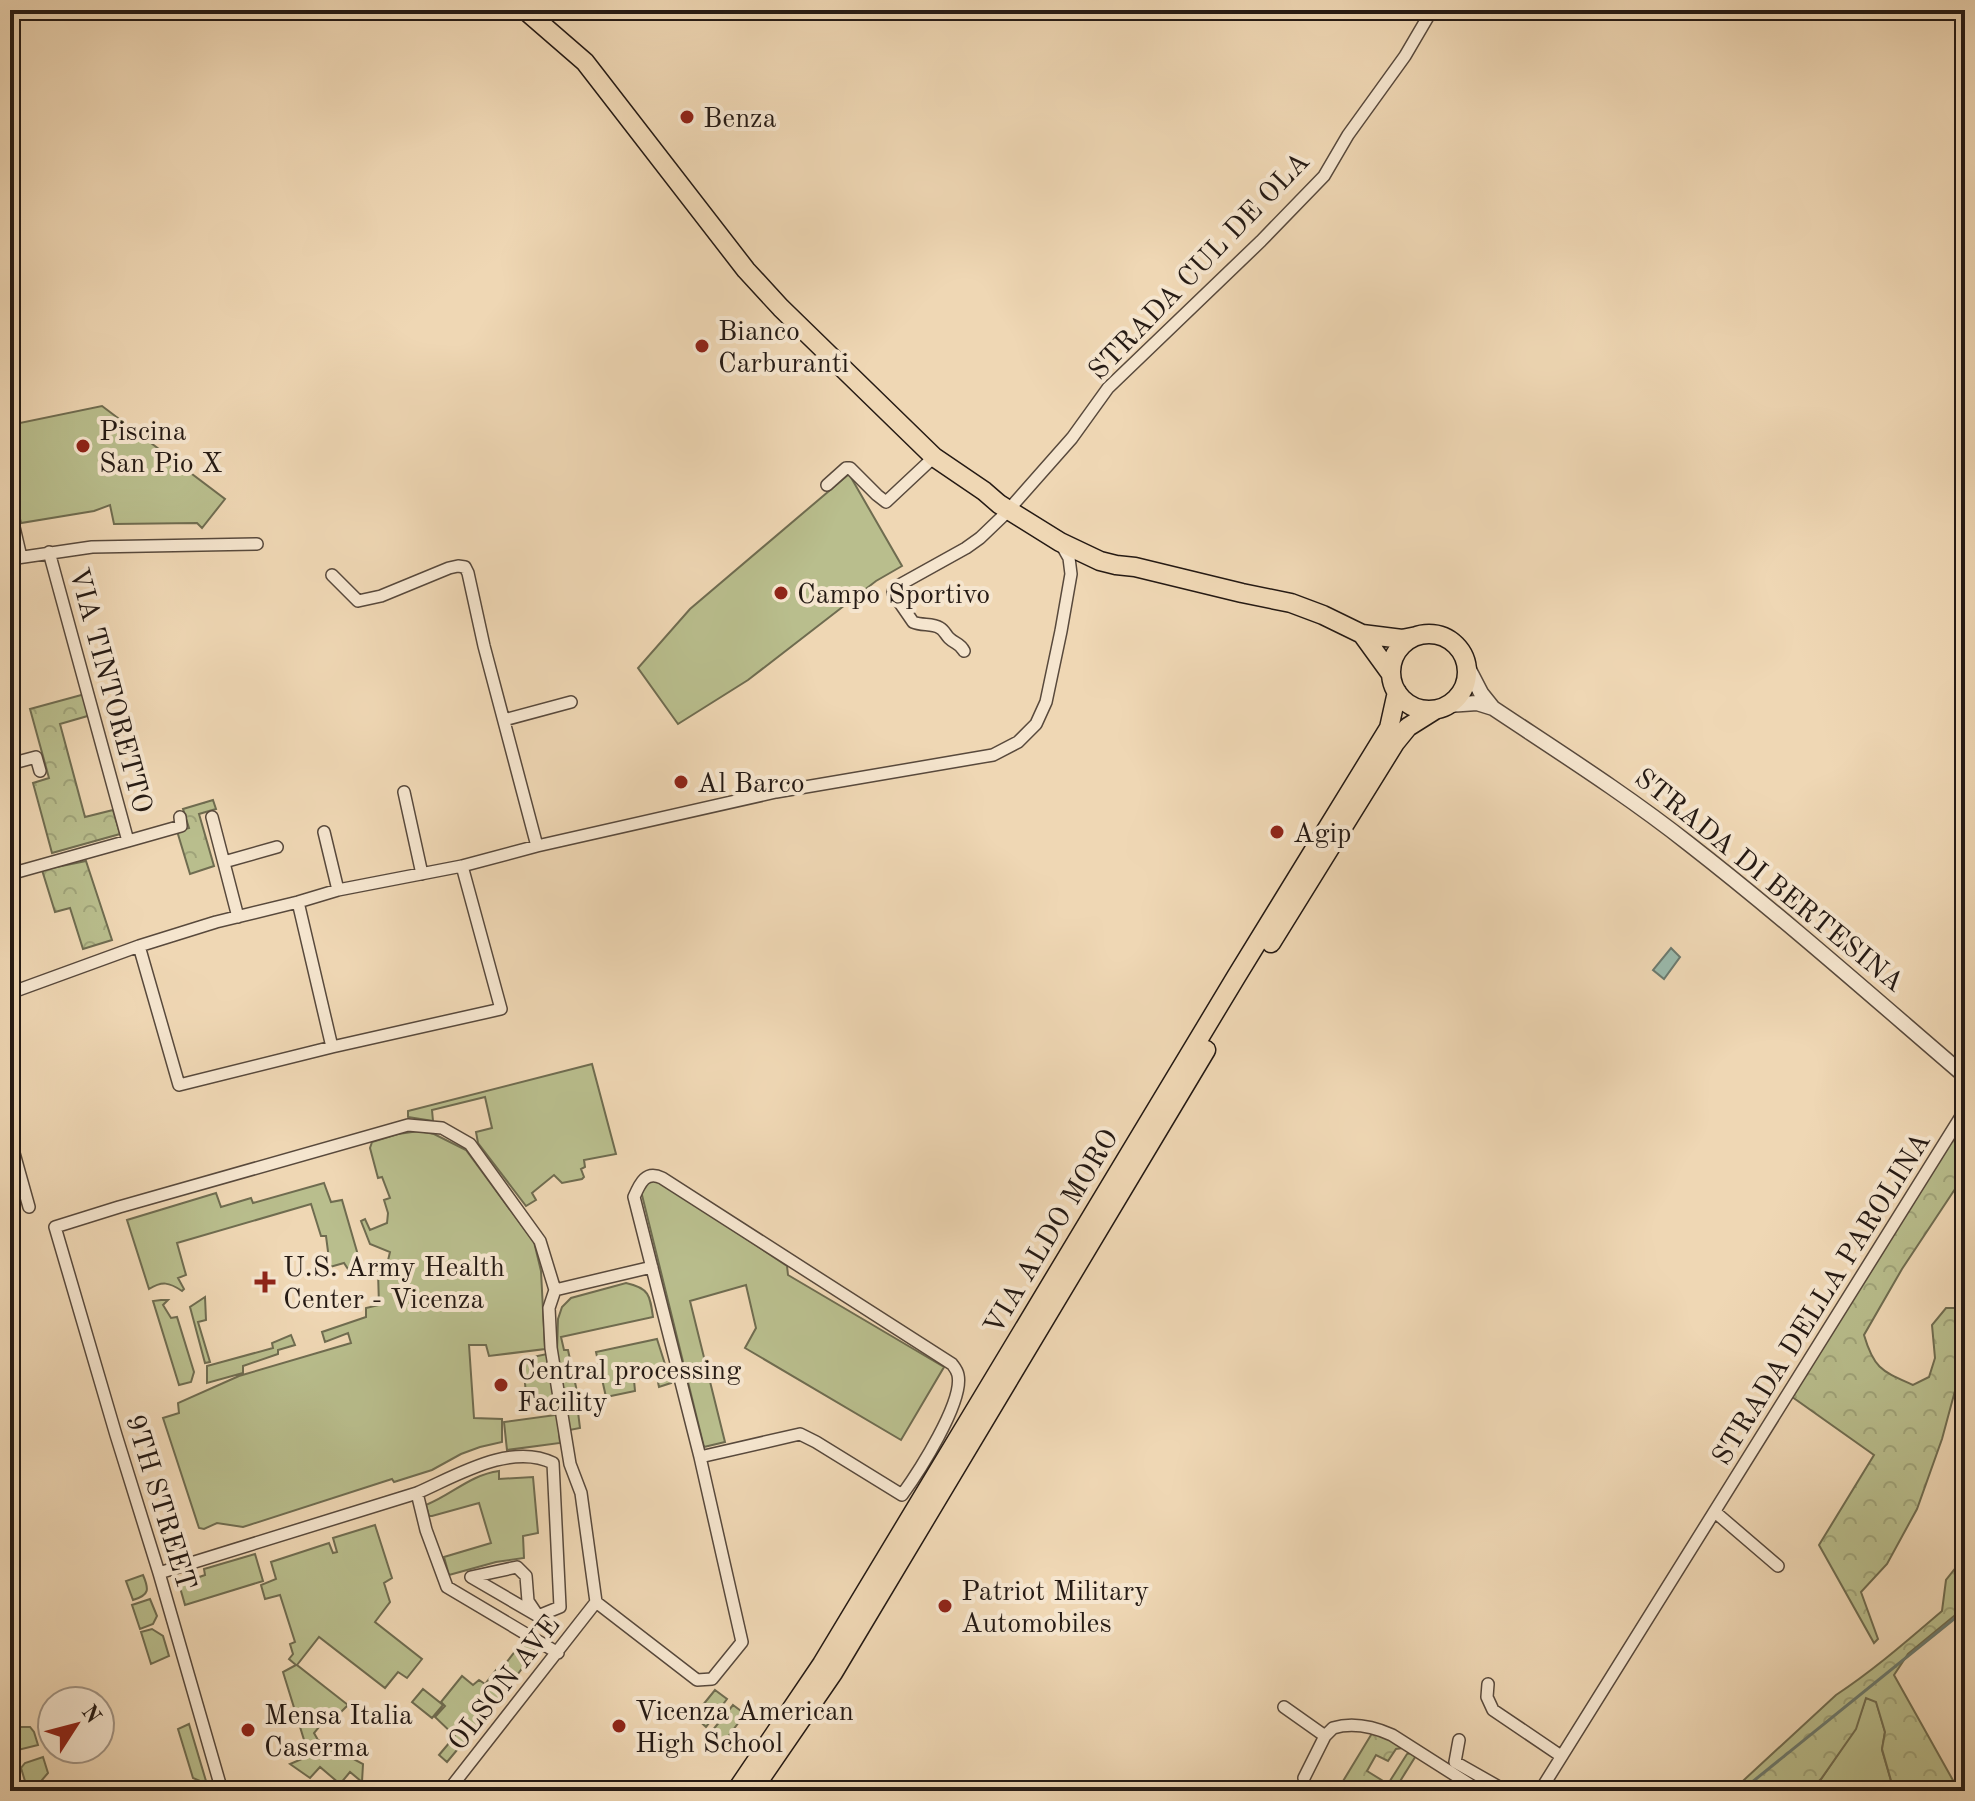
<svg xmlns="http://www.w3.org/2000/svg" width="1975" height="1801" font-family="'Old Standard TT',serif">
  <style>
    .grass { fill: #b9be8d; stroke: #6f6c50; stroke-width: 2 }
    .forest { fill: url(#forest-crowns); stroke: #6f6c50; stroke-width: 2 }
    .water { fill: #9abaac; stroke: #6b7a6f; stroke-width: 2 }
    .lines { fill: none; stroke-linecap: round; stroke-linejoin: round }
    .stream { stroke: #6b7a6f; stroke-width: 3 }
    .minor-casing { stroke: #58493c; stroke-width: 14 }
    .tertiary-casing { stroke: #58493c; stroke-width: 17 }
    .primary-casing { stroke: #251a14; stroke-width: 21 }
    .minor { stroke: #f5e5ce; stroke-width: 11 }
    .tertiary { stroke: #f5e5ce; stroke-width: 14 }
    .primary { stroke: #efd7b4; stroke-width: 18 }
    .poi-dot { fill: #8f2418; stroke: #f5e5ce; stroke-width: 3 }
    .labels { text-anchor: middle; stroke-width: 8; stroke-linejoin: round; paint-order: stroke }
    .poi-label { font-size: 28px; fill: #251a14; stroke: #f5e5ce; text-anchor: start }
    .street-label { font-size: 28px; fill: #251a14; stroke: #f5e5ce }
  </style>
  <defs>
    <pattern id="forest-crowns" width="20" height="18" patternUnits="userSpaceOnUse" patternTransform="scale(2)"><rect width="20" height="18" fill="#b9be8d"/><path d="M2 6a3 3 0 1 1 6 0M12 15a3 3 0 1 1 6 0" fill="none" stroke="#9fa379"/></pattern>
  </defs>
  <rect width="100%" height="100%" fill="#efd7b4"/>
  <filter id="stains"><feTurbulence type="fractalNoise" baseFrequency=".0025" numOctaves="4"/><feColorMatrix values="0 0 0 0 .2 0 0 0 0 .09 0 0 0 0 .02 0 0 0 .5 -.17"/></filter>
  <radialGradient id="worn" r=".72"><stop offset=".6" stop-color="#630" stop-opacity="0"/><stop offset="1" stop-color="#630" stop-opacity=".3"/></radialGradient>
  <path class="grass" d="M102 406 225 499 202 528 197 523 114 524 110 505 94 511 21 523 10 479V425Z
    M849 474 902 566 876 581 748 680 678 724 638 668 690 609Z
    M592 1064 616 1154 584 1160 585 1167 581 1169 584 1177 582 1179 562 1183 554 1175 532 1193 536 1200 526 1206 478 1143 476 1132 492 1128 485 1097 432 1110 433 1121 408 1117V1111Z
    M419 1131 434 1134 466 1150 534 1242 541 1271 545 1349 489 1356 486 1345H469L474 1418 502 1419V1442L480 1447 461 1454 432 1470 394 1482 392 1479 243 1527 217 1523 204 1529 199 1528 163 1418 179 1413 178 1403 239 1376 351 1343 348 1333 325 1342 322 1332 366 1317V1308L379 1305 378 1272 385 1273 390 1252 370 1244 361 1221 365 1219 370 1230 387 1223 388 1213 384 1200 390 1198 382 1177 378 1178 370 1148 372 1142 398 1134Z
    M658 1180 787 1266 788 1275 944 1367 901 1440 745 1348 756 1328 746 1285 690 1301 725 1442 704 1447 641 1191 647 1182Z
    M324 1183 331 1202 342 1200 358 1255 357 1263 348 1269 344 1263 330 1267 326 1236H321L311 1204 177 1243 186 1275 178 1278 184 1289 182 1291C169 1282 162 1281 149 1289L127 1220 216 1193 221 1207 251 1198 253 1203Z
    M626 1283C649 1288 650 1295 653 1317L561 1337 564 1350H568L581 1410 578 1412 580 1428 559 1432 560 1443 507 1450 504 1422 556 1415 555 1408 527 1407 523 1359 557 1352 558 1319 562 1307 571 1298Z
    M205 1297 206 1320 198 1322 210 1362 205 1363 190 1307Z
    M161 1300H168L163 1305 171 1318 177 1317 194 1372 191 1382 179 1385 153 1301Z
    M291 1335 295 1345 278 1350V1354L243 1366V1373L207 1383V1366L273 1348 272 1343Z
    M657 1339 671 1383 659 1387 656 1373 634 1380 635 1391 606 1397 596 1352Z
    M499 1471V1479L533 1477 538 1533 523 1536 524 1558 496 1562 449 1575 444 1557 491 1543 479 1503 432 1516H429L426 1505C453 1494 470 1475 499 1471Z
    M375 1525 392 1578 384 1583 390 1602 375 1622 422 1659 407 1678 398 1672 385 1688 319 1637 297 1665 348 1705 338 1715 332 1711 314 1733 318 1740 363 1764 362 1782 350 1772 340 1784 320 1767 310 1778 290 1764 309 1756 283 1672 296 1665 289 1659 293 1654 290 1644 295 1642 280 1595 265 1599 261 1585 276 1579 271 1562 329 1543 333 1553 337 1552 333 1538Z
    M255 1554 263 1581 185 1605 179 1584 205 1575 204 1569Z
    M143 1575C149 1589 150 1595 133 1600L126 1581Z
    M150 1599 157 1616 153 1624 140 1629 132 1605Z
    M152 1629 163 1636 169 1656 151 1664 141 1632Z
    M524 1640 536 1650 493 1707 447 1762 439 1755 455 1736 435 1717 445 1706 441 1702 462 1676 473 1685 479 1680 485 1684 496 1670 499 1672Z
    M423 1689 443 1705 432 1718 412 1702Z
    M715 1690 727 1699 706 1727 694 1716Z
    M1866 1698 1876 1701 1885 1732 1882 1750 1894 1791H1809L1821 1779 1855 1729Z
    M733 1705 745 1714 724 1742 712 1731Z
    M189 1724 206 1781H200L193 1778 178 1729Z
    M17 1727H30L34 1732 38 1745 18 1750 10 1745V1730Z
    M43 1757 48 1773 42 1780 45 1791H28L21 1768 25 1763Z"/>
  <path class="forest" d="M85 694 91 715 60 724 85 817 113 810 120 834 52 853 33 783 49 778 30 709Z
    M213 800 216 809 199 814 214 866 190 874 177 831 189 828 183 809Z
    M86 861 112 940 83 949 70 908 55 912 42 870Z
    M1965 1115V1174L1902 1269 1864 1335C1874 1369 1882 1371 1913 1385L1929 1377 1935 1358 1932 1325 1946 1308H1965V1370L1956 1387 1942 1439 1917 1509 1887 1564 1861 1592 1878 1639 1874 1643 1819 1545 1874 1455 1788 1394Z
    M1965 1556V1607L1908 1654 1894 1675 1959 1791H1894L1882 1749 1885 1732 1876 1702 1866 1698 1856 1729 1821 1779 1809 1791H1732L1836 1695C1874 1670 1908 1640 1942 1611L1946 1580Z
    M1374 1730 1404 1745 1402 1748 1396 1749 1388 1761 1376 1755 1367 1771 1388 1784 1407 1754 1414 1752 1417 1754 1394 1791H1361L1357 1789 1355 1791H1337Z"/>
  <path class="water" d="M1671 948 1680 957 1664 979 1653 970Z"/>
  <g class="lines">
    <path class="stream" d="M1741 1791 1965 1610"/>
    <defs>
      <path id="minor" d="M540 21 549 10
        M827 485 846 468H850L877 495 886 502 934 457
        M10 510 21 557
        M10 559 92 547 257 544
        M332 575 358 601 381 596 449 568 458 566 465 567 468 573 484 646 537 846
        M964 651C960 643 955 644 949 638 946 635 944 630 940 628 932 623 922 626 913 622L893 593 894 588 966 548 980 538 1004 515 1072 438 1108 388 1261 241 1324 176 1348 135 1405 56 1432 10
        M504 720 571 702
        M10 764 36 757 40 771
        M404 792 422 874
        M212 817 238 917
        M324 832 338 890
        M128 841 181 826 180 817
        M224 862 277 847
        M10 874 128 841 49 552
        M298 902 332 1047
        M139 946 179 1085 332 1047 501 1009 462 866
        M10 993 139 946 216 922 298 902 338 890 462 866 537 846 776 792 993 755 1018 742 1036 724 1046 702 1061 631 1071 574 1069 558 1060 542
        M10 1139 29 1207
        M555 1290 652 1267
        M417 1493C456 1476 511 1442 553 1463L560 1607 538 1616 528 1601 526 1576 517 1567 471 1577 538 1616
        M1715 1512 1778 1566
        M159 1573 417 1493 426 1530 447 1587 558 1653
        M1488 1684 1487 1697 1493 1710 1561 1756
        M1284 1707 1325 1736 1333 1728C1353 1722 1374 1727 1392 1735L1480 1791
        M1459 1740 1455 1762 1506 1791
        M10 1772 16 1791
        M1304 1778 1325 1736
        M222 1791 159 1573 116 1435 55 1227 119 1207 408 1125 442 1128 470 1144 540 1241 555 1290 549 1308 551 1348 570 1464 581 1493 596 1602 697 1680 712 1679 742 1642 700 1457 634 1197C640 1183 646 1170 662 1178L952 1364C955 1368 957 1370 958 1375 964 1402 918 1473 902 1495L816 1442 800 1434 700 1457
        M448 1791 596 1602
        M1540 1791 1965 1110"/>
      <path id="tertiary" d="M1467 666 1481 693 1493 708
        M1448 705 1477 703 1493 708C1559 752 1627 795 1689 844 1784 918 1874 998 1965 1076"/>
      <path id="primary" d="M525 10 585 62 746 270 781 308 934 457 984 491 999 504 1060 542 1100 561 1116 565 1135 567 1242 593 1291 603 1323 615 1362 634 1402 639 1417 636
        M1362 634 1391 674
        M1391 672a38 38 0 1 1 76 0a38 38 0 1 1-76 0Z
        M1271 943 1395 743 1408 727 1435 710
        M736 1791 822 1664 1236 977 1389 728 1397 692
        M752 1791 833 1673 1206 1050"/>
    </defs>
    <use href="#minor" class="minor-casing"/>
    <use href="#tertiary" class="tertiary-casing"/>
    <use href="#primary" class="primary-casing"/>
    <use href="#minor" class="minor"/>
    <use href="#tertiary" class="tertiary"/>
    <use href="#primary" class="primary"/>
  </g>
  <g class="poi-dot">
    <circle cx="687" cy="117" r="8"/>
    <circle cx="702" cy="346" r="8"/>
    <circle cx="83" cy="446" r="8"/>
    <circle cx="781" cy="593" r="8"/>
    <circle cx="681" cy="782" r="8"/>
    <circle cx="1277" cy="832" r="8"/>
    <path d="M261 1270h8v8h8v8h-8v8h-8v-8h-8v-8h8z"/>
    <circle cx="501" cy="1385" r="8"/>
    <circle cx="945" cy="1606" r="8"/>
    <circle cx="619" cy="1726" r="8"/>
    <circle cx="248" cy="1730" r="8"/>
  </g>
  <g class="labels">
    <g class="poi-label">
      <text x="703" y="127">Benza</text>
      <text x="718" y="340">Bianco<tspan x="718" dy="32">Carburanti</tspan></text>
      <text x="99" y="440">Piscina<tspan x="99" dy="32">San Pio X</tspan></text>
      <text x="797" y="603">Campo Sportivo</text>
      <text x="697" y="792">Al Barco</text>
      <text x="1293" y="842">Agip</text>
      <text x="283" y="1276">U.S. Army Health<tspan x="283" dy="32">Center - Vicenza</tspan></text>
      <text x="517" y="1379">Central processing<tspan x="517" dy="32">Facility</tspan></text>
      <text x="961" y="1600">Patriot Military<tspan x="961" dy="32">Automobiles</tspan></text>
      <text x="635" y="1720">Vicenza American<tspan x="635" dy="32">High School</tspan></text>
      <text x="264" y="1724">Mensa Italia<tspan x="264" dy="32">Caserma</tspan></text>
    </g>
    <g class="street-label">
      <text transform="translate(1198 265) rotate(-46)" y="10">STRADA CUL DE OLA</text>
      <text transform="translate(112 690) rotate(75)" y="10">VIA TINTORETTO</text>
      <text transform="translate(1770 879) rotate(39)" y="10">STRADA DI BERTESINA</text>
      <text transform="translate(1050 1231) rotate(-59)" y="10">VIA ALDO MORO</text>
      <text transform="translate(1820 1298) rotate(-58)" y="10">STRADA DELLA PAROLINA</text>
      <text transform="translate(162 1502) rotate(73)" y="10">9TH STREET</text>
      <text transform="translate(503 1682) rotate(-52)" y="10">OLSON AVE</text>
    </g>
  </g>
  <rect width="1975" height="1801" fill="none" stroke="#efd7b4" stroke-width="40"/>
  <rect x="12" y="12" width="1951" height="1777" fill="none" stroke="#251a14" stroke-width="4"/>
  <rect x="20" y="20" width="1935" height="1761" fill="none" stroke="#251a14" stroke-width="2"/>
  <g transform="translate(76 1725) rotate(54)"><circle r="38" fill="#f5e5ce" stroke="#a29484" stroke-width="2"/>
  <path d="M0-6L14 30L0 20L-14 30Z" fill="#8f2418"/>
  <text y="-12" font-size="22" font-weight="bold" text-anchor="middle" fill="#251a14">N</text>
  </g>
  <rect width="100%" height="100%" filter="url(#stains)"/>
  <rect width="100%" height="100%" fill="url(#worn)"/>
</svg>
